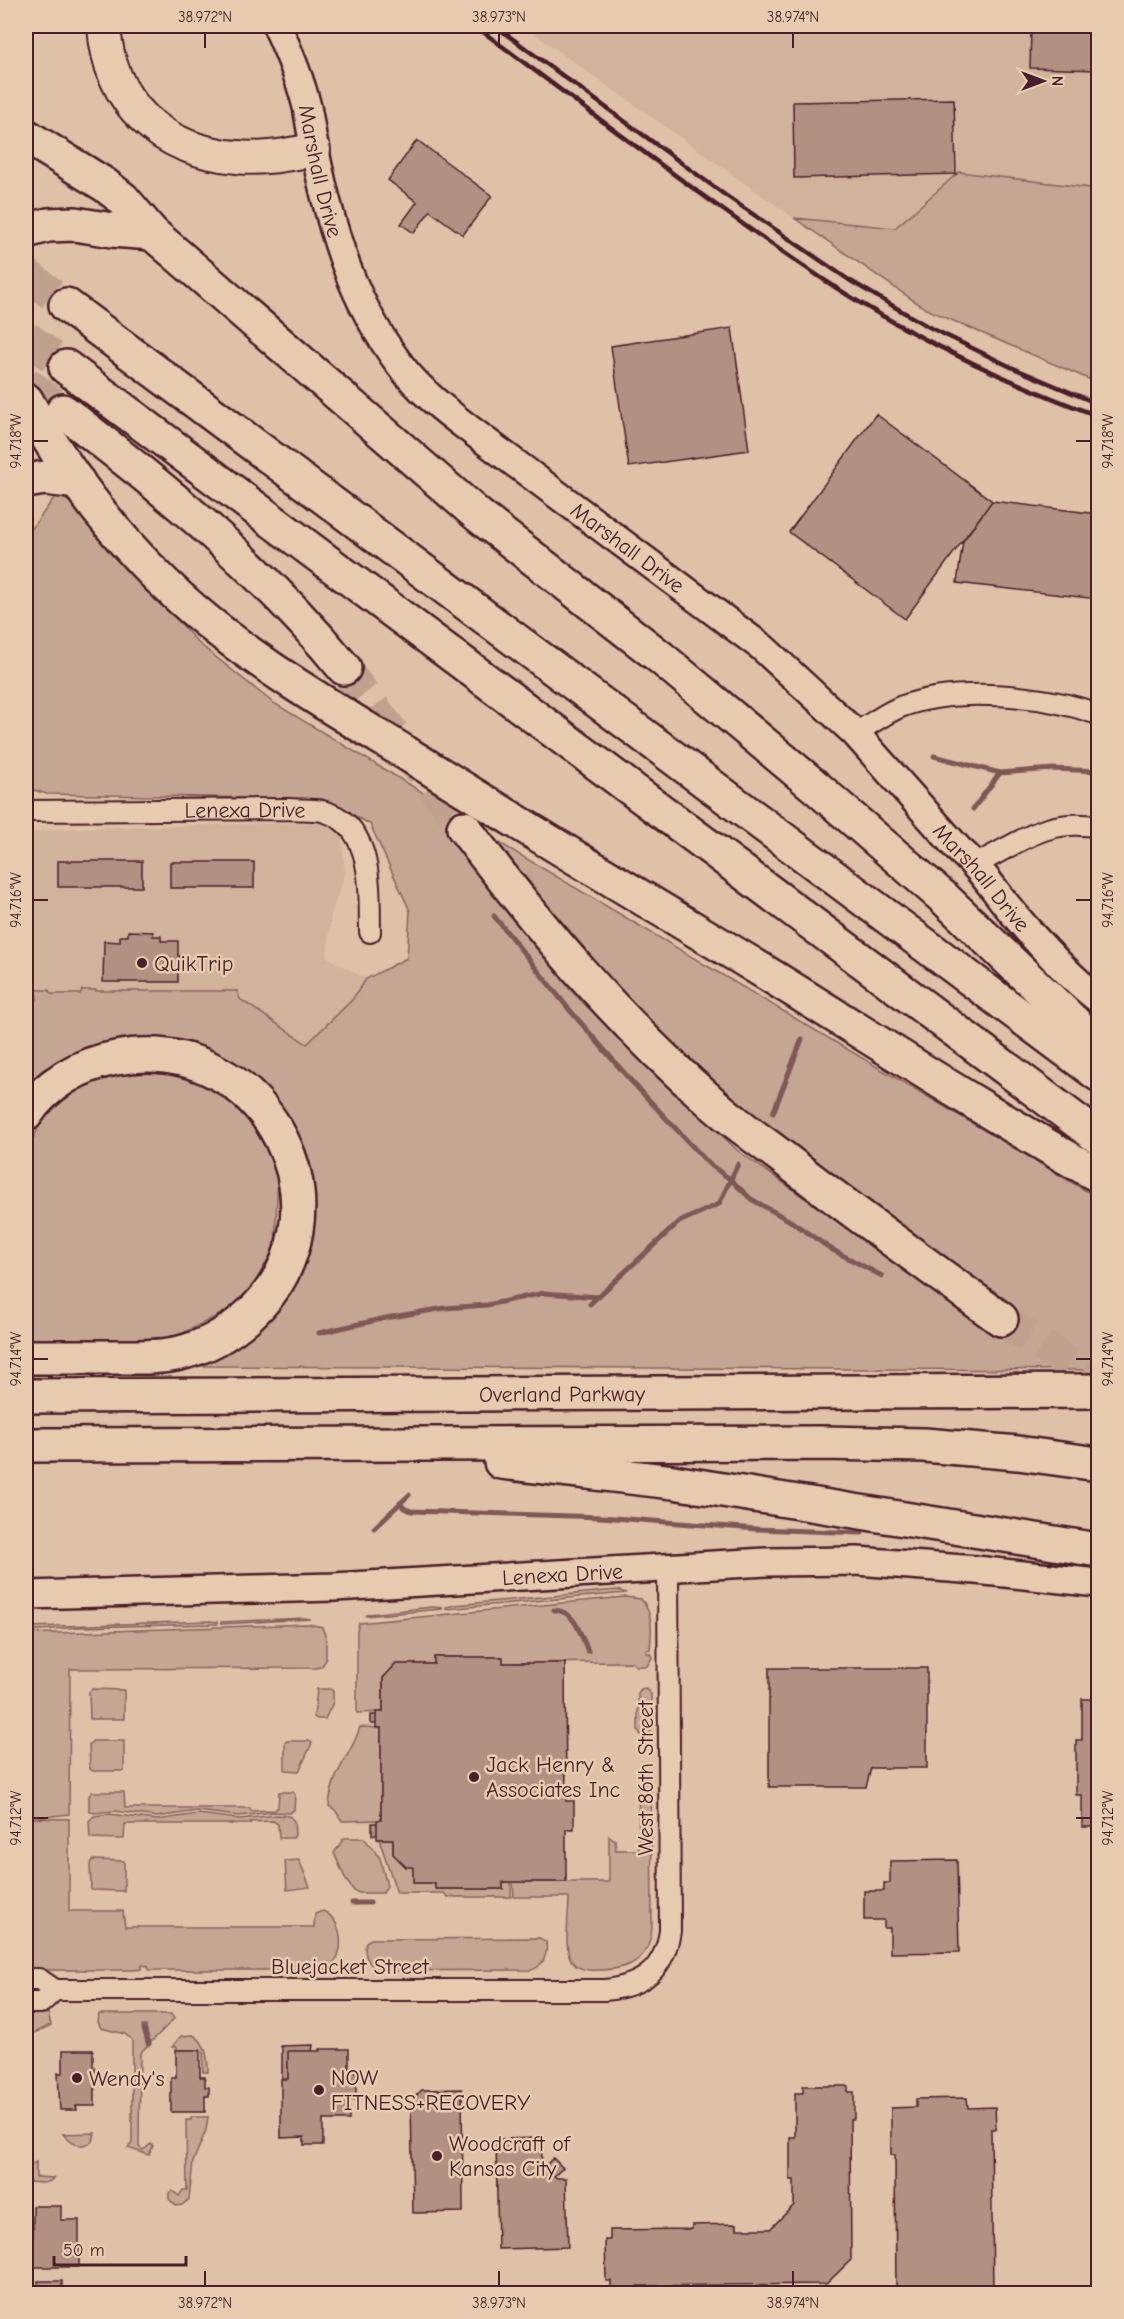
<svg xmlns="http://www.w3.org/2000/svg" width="1124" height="2319" font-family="'Comic Neue',sans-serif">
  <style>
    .built { fill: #d1b39b }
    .green { fill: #c5a692; stroke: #88625e; stroke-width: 1.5 }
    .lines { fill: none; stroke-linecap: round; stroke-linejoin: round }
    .stream { stroke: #7e5857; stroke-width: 5 }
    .building { fill: #b29182; stroke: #4a1f2b; stroke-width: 1.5 }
    .highway-tunnel { stroke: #c0a18d; stroke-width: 33; stroke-dasharray: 33 16; stroke-linecap: butt }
    .street-casing { stroke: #4a1f2b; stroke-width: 24 }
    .secondary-casing { stroke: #4a1f2b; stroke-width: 32 }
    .primary-casing { stroke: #4a1f2b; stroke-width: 36 }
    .highway-casing { stroke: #4a1f2b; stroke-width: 38 }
    .street { stroke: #e7cbae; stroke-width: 20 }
    .secondary { stroke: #e7cbae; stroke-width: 27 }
    .primary { stroke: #e7cbae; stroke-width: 32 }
    .highway { stroke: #e7cbae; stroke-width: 33 }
    .rail { stroke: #4a1f2b; stroke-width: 4.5 }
    .ticks { fill: none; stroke: #4a1f2b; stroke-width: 2 }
    .poi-dot { fill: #4a1f2b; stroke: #e7cbae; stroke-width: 2 }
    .labels { text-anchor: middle; stroke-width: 5; stroke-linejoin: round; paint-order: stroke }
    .street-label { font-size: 22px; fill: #4a1f2b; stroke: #e7cbae }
    .poi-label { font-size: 22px; fill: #4a1f2b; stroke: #e7cbae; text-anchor: start }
    .neatline { fill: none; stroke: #4a1f2b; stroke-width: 2 }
    .ticks-label { font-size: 15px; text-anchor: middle; fill: #4a1f2b }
  </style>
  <rect width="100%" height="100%" fill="#dec1a6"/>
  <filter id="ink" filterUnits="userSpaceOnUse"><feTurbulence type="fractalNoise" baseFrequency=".0167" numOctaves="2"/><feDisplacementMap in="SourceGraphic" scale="12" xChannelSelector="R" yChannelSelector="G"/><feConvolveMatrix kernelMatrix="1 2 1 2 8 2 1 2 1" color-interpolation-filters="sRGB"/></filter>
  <g filter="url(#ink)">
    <path class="built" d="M523 26H1098V189L959 172 895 228 794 218Z
      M321 822 341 834 345 873 331 914 327 957 366 979 352 1000 307 1044 240 998 26 999V834L54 829Z"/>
    <path class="green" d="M959 172 1098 189V383L926 309 794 218 895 228Z
      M56 495 80 507 197 642 272 702 450 809 452 837 571 991 737 1150 995 1333 662 1043 488 836 1098 1198V1370L189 1366 240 1336 309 1204 239 1075 202 1048 150 1038 114 1042 26 1096V1000H37L36 990H49L51 994H80L82 990H96V991H237L240 999 307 1044 352 1000 366 979 407 958 410 911 370 824 323 799 47 794 26 788V537Z
      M143 1064 198 1074 251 1112 278 1173 275 1247 243 1303 169 1340 26 1339V1152L43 1119 77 1083Z
      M617 1590 626 1593 446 1609V1607L455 1605Z
      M625 1597 641 1599C653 1613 652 1631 650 1649L646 1650V1653H650L652 1658 647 1666H636L632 1662 503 1663 502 1657H434V1664H396L383 1678V1712L357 1713V1631L359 1623Z
      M432 1607 442 1608V1609L365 1616 369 1614Z
      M304 1618 311 1619 221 1624V1622Z
      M210 1621 217 1622V1624L81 1627 26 1631V1628L30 1627Z
      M308 1624 322 1627 326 1638V1660L321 1667 315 1668 70 1669 69 1814 43 1817 26 1815V1637L28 1634Z
      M645 1688 651 1694V1731L647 1736 641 1735 638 1730V1693L641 1689Z
      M92 1689 124 1690V1719H90L89 1692Z
      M317 1689H330L333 1691V1702L325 1719H317L314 1717Z
      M360 1727 381 1728V1820L342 1821 335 1810 329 1806C332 1770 351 1757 360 1727Z
      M93 1741H124V1771H93L90 1769 89 1744Z
      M287 1741H309L312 1743 299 1771 285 1770V1743Z
      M643 1777H649L651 1782 652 1928C649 1962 627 1970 597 1970 585 1971 575 1969 570 1958 564 1944 569 1913 569 1897H514L513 1882H609V1836L615 1840 616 1850H639L638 1781Z
      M92 1792H124L125 1808H250L251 1811 275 1810 278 1807 279 1792H293L295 1795 294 1810 289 1813 273 1812 239 1816 197 1811 157 1817 115 1811 94 1813 89 1810V1796Z
      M109 1814 157 1820 198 1814 240 1819 277 1815 289 1816 294 1821 295 1835 293 1838H279L278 1824 273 1821 250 1822V1824H125L124 1839 90 1838 89 1821 94 1816Z
      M26 1818 69 1819V1911H123L125 1927H314L315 1914 323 1911C345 1920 347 1962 324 1970H149L148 1966 142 1965 141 1969 134 1970H26Z
      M344 1838H364L380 1858 387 1886 383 1893H359L354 1891 346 1880 334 1853Z
      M379 1839H393V1854L413 1867 414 1883H435L436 1889H502L503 1882H511V1897H448L444 1893H397Z
      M92 1860 124 1861V1891L91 1890 90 1864Z
      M299 1860 310 1887 287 1890 285 1861Z
      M540 1938 546 1942C548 1955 543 1967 531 1970L382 1971C369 1966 363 1956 366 1942L371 1939Z
      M48 2013 51 2025 26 2037V2013Z
      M99 2014H171L174 2019 151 2042 148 2037 146 2026H142L147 2046 140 2053 139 2147 143 2150 151 2144 153 2146 149 2155 128 2148 132 2143V2084L135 2082 132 2081V2040L125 2034 101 2028 98 2022Z
      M193 2035C206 2041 208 2060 208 2072H203V2053L200 2050H177V2047H172L181 2036Z
      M191 2117H208L206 2130 193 2162 189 2199 182 2205 176 2206 169 2199V2193L172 2191 179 2196 183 2190H187L186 2120H191Z
      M95 2133 93 2141C81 2149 71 2144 63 2134Z
      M36 2162V2177L54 2178C47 2185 39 2183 30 2182L27 2167Z"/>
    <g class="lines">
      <path class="stream" d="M934 756 1000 773 1053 769 1098 771
        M973 809 1000 773
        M494 916 568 1008 632 1082 709 1164 730 1179 751 1199 792 1222 831 1249 882 1276
        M773 1113 802 1039
        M590 1304 679 1222 719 1204 738 1164
        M319 1333 386 1318 445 1308 487 1305 544 1293 599 1297
        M400 1503 404 1508 411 1511 601 1517 757 1529 862 1533
        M374 1528 409 1495
        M554 1610C576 1611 580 1634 588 1651
        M352 1903H370
        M144 2029 149 2044"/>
    </g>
    <path class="building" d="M1031 26 1098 28V70L1030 68Z
      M954 99 956 174 794 178 793 102Z
      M417 140 492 196 463 235 430 211 414 233 401 224 417 202 388 180Z
      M732 328 749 450 629 467 611 346Z
      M876 414 992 501 905 619 789 532Z
      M992 501 1098 514V599L957 583 963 541Z
      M58 861H142V887H58Z
      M170 862H254V888H170Z
      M128 931 153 932V936H161V941H178V956H181V970H178V982H103L104 941 120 942V936H128Z
      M434 1657H503V1663H565L566 1801H574V1829H566V1882H503V1889H435V1883H413V1867H406L393 1854V1839H377V1820H381V1728H376V1712H383V1678L396 1664H434Z
      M769 1668H927V1768H871L866 1787H769Z
      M1082 1699H1098V1827H1082V1795H1076V1740H1082Z
      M371 1715H376V1724H371Z
      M372 1823H377V1835H372Z
      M957 1860 959 1952 890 1953V1928H884V1920H864V1891H884V1883H890V1861Z
      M1094 2025 1098 2026V2144L1093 2143Z
      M313 2045 312 2051H288V2079H282V2047L280 2046Z
      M320 2049H349V2069H356V2100H349V2120H323V2145H304V2137L281 2138V2079H288V2051H320Z
      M63 2050H93V2068H95V2106H76L77 2110H60L58 2073H63Z
      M176 2050H200V2077H205V2087H209V2096H205V2112H171V2077H176Z
      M803 2086H848V2092H854V2119H850L851 2260 826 2284 637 2286V2290H611V2281H606L605 2240H610V2230L692 2229V2225L737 2224V2229H770L794 2205V2180H790V2137H795V2093H803Z
      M462 2089 463 2212 413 2213 411 2100 422 2090Z
      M967 2098 968 2108 995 2107 996 2129H991L993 2294H896L895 2155H891V2108L916 2107V2099Z
      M541 2138 542 2164 545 2166 553 2158 563 2168 554 2176 557 2178H566L568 2247 498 2249 496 2139Z
      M33 2206H61V2220H79V2267H33Z
      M26 2254H29V2278H26Z
      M38 2281H62V2294H38Z"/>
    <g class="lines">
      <path class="highway-tunnel" d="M26 274 66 305
        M26 337 66 367
        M26 383 63 411
        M344 668 464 828
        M1001 1319 1098 1382"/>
      <defs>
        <g id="street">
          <path d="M855 733C870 725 888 711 903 706 957 686 1045 695 1098 714"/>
          <path id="s1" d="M26 811 289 809C300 810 312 809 322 811 375 824 369 891 370 932"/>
          <path d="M976 864C1020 843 1046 817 1098 827"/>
          <path d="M26 1979H39L55 1990H605C643 1986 664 1970 670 1931L668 1568"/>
          <path d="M26 2003H41L55 1990"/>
        </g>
        <g id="secondary">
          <path id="s2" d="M277 26C289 52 300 78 307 107 310 122 312 137 315 152 332 232 351 300 401 366 419 390 444 410 468 428L763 648 855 733 959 850C981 868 995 892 1013 913 1038 943 1068 975 1098 999"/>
          <path id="s3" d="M26 1595 334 1587 766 1562 857 1561 976 1570 1098 1583"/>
        </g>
        <path id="primary" d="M104 26C109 103 161 151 237 157 263 160 289 154 314 150"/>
        <g id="highway">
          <path d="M26 136 105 185 123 199 152 233 479 516 660 657 817 788 944 898 1098 1045"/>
          <path d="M26 231 48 225 75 224 112 230 152 233"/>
          <path d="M66 305 1098 1074"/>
          <path d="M66 367 1098 1137"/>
          <path d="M26 400C72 484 133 561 208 622 270 672 341 713 409 755 506 816 604 875 702 934 835 1013 963 1100 1098 1175"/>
          <path d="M63 411C166 490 262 568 344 668"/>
          <path d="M26 481 45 478 78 482"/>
          <path d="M464 828C539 927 617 1020 710 1101 731 1120 755 1137 778 1154 851 1211 926 1264 1001 1319"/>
          <path d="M26 1114C46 1084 81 1064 116 1058 268 1029 361 1217 247 1317 228 1334 204 1347 180 1353 159 1358 137 1357 116 1357 86 1357 56 1357 26 1357"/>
          <path id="s4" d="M26 1396 1098 1391"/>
          <path d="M26 1445 823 1443 924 1445 1018 1453 1098 1464"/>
          <path d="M501 1462 673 1482 1098 1550"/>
        </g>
      </defs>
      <use href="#street" class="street-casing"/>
      <use href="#secondary" class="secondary-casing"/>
      <use href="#primary" class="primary-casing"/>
      <use href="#highway" class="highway-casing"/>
      <use href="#street" class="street"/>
      <use href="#secondary" class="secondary"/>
      <use href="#primary" class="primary"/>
      <use href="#highway" class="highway"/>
      <path class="rail" d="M475 26C595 115 713 207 838 289 918 340 1010 383 1098 416
        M495 26 725 195 849 280 927 326 1011 367 1098 404"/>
    </g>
  </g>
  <path class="ticks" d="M205 33V48M499 33V48M793 33V48M33 441H48M1076 441H1091M33 900H48M1076 900H1091M33 1359H48M1076 1359H1091M33 1818H48M1076 1818H1091M205 2271V2286M499 2271V2286M793 2271V2286"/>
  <g class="poi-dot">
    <circle cx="142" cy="963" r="6"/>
    <circle cx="474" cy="1777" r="6"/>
    <circle cx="77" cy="2078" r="6"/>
    <circle cx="319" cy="2090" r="6"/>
    <circle cx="437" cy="2156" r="6"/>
  </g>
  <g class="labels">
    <g class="street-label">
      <text dy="8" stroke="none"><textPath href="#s2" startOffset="152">Marshall Drive</textPath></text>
      <text dy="8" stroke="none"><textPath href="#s2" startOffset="656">Marshall Drive</textPath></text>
      <text dy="8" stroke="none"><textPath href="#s1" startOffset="219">Lenexa Drive</textPath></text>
      <text dy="8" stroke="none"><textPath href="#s2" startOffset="1142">Marshall Drive</textPath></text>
      <text dy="8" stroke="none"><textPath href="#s4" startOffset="536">Overland Parkway</textPath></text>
      <text dy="8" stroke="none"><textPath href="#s3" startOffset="537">Lenexa Drive</textPath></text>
      <text transform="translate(645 1778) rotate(-90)" y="8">West 86th Street</text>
      <text x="350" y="1974">Bluejacket Street</text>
    </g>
    <g class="poi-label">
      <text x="154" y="971">QuikTrip</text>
      <text x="486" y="1772">Jack Henry &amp;<tspan x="486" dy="25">Associates Inc</tspan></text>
      <text x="331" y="2085">NOW<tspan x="331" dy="25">FITNESS+RECOVERY</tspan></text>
      <text x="89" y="2086">Wendy's</text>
      <text x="449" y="2151">Woodcraft of<tspan x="449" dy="25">Kansas City</tspan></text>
    </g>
  </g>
  <rect width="1124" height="2319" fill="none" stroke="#e7cbae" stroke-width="66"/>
  <g transform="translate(1043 81) rotate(90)" stroke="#e7cbae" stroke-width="4.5" paint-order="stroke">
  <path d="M0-4.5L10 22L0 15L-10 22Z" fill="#4a1f2b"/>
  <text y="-9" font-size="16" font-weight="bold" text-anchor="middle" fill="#4a1f2b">N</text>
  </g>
  <path d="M54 2256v9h132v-9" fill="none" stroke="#4a1f2b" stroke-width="3"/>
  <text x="63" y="2256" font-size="18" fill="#4a1f2b" stroke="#e7cbae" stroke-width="4.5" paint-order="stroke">50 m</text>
  <rect x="33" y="33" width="1058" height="2253" class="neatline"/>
  <g class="ticks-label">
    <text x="205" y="22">38.972°N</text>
    <text x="499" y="22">38.973°N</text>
    <text x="793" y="22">38.974°N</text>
    <text transform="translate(16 441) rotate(-90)" y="5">94.718°W</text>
    <text transform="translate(1108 441) rotate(-90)" y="5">94.718°W</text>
    <text transform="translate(1108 900) rotate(-90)" y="5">94.716°W</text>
    <text transform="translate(16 900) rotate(-90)" y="5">94.716°W</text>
    <text transform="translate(16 1359) rotate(-90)" y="5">94.714°W</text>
    <text transform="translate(1108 1359) rotate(-90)" y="5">94.714°W</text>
    <text transform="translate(16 1818) rotate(-90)" y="5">94.712°W</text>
    <text transform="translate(1108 1818) rotate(-90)" y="5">94.712°W</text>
    <text x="205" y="2308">38.972°N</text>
    <text x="499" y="2308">38.973°N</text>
    <text x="793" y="2308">38.974°N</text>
  </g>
</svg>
